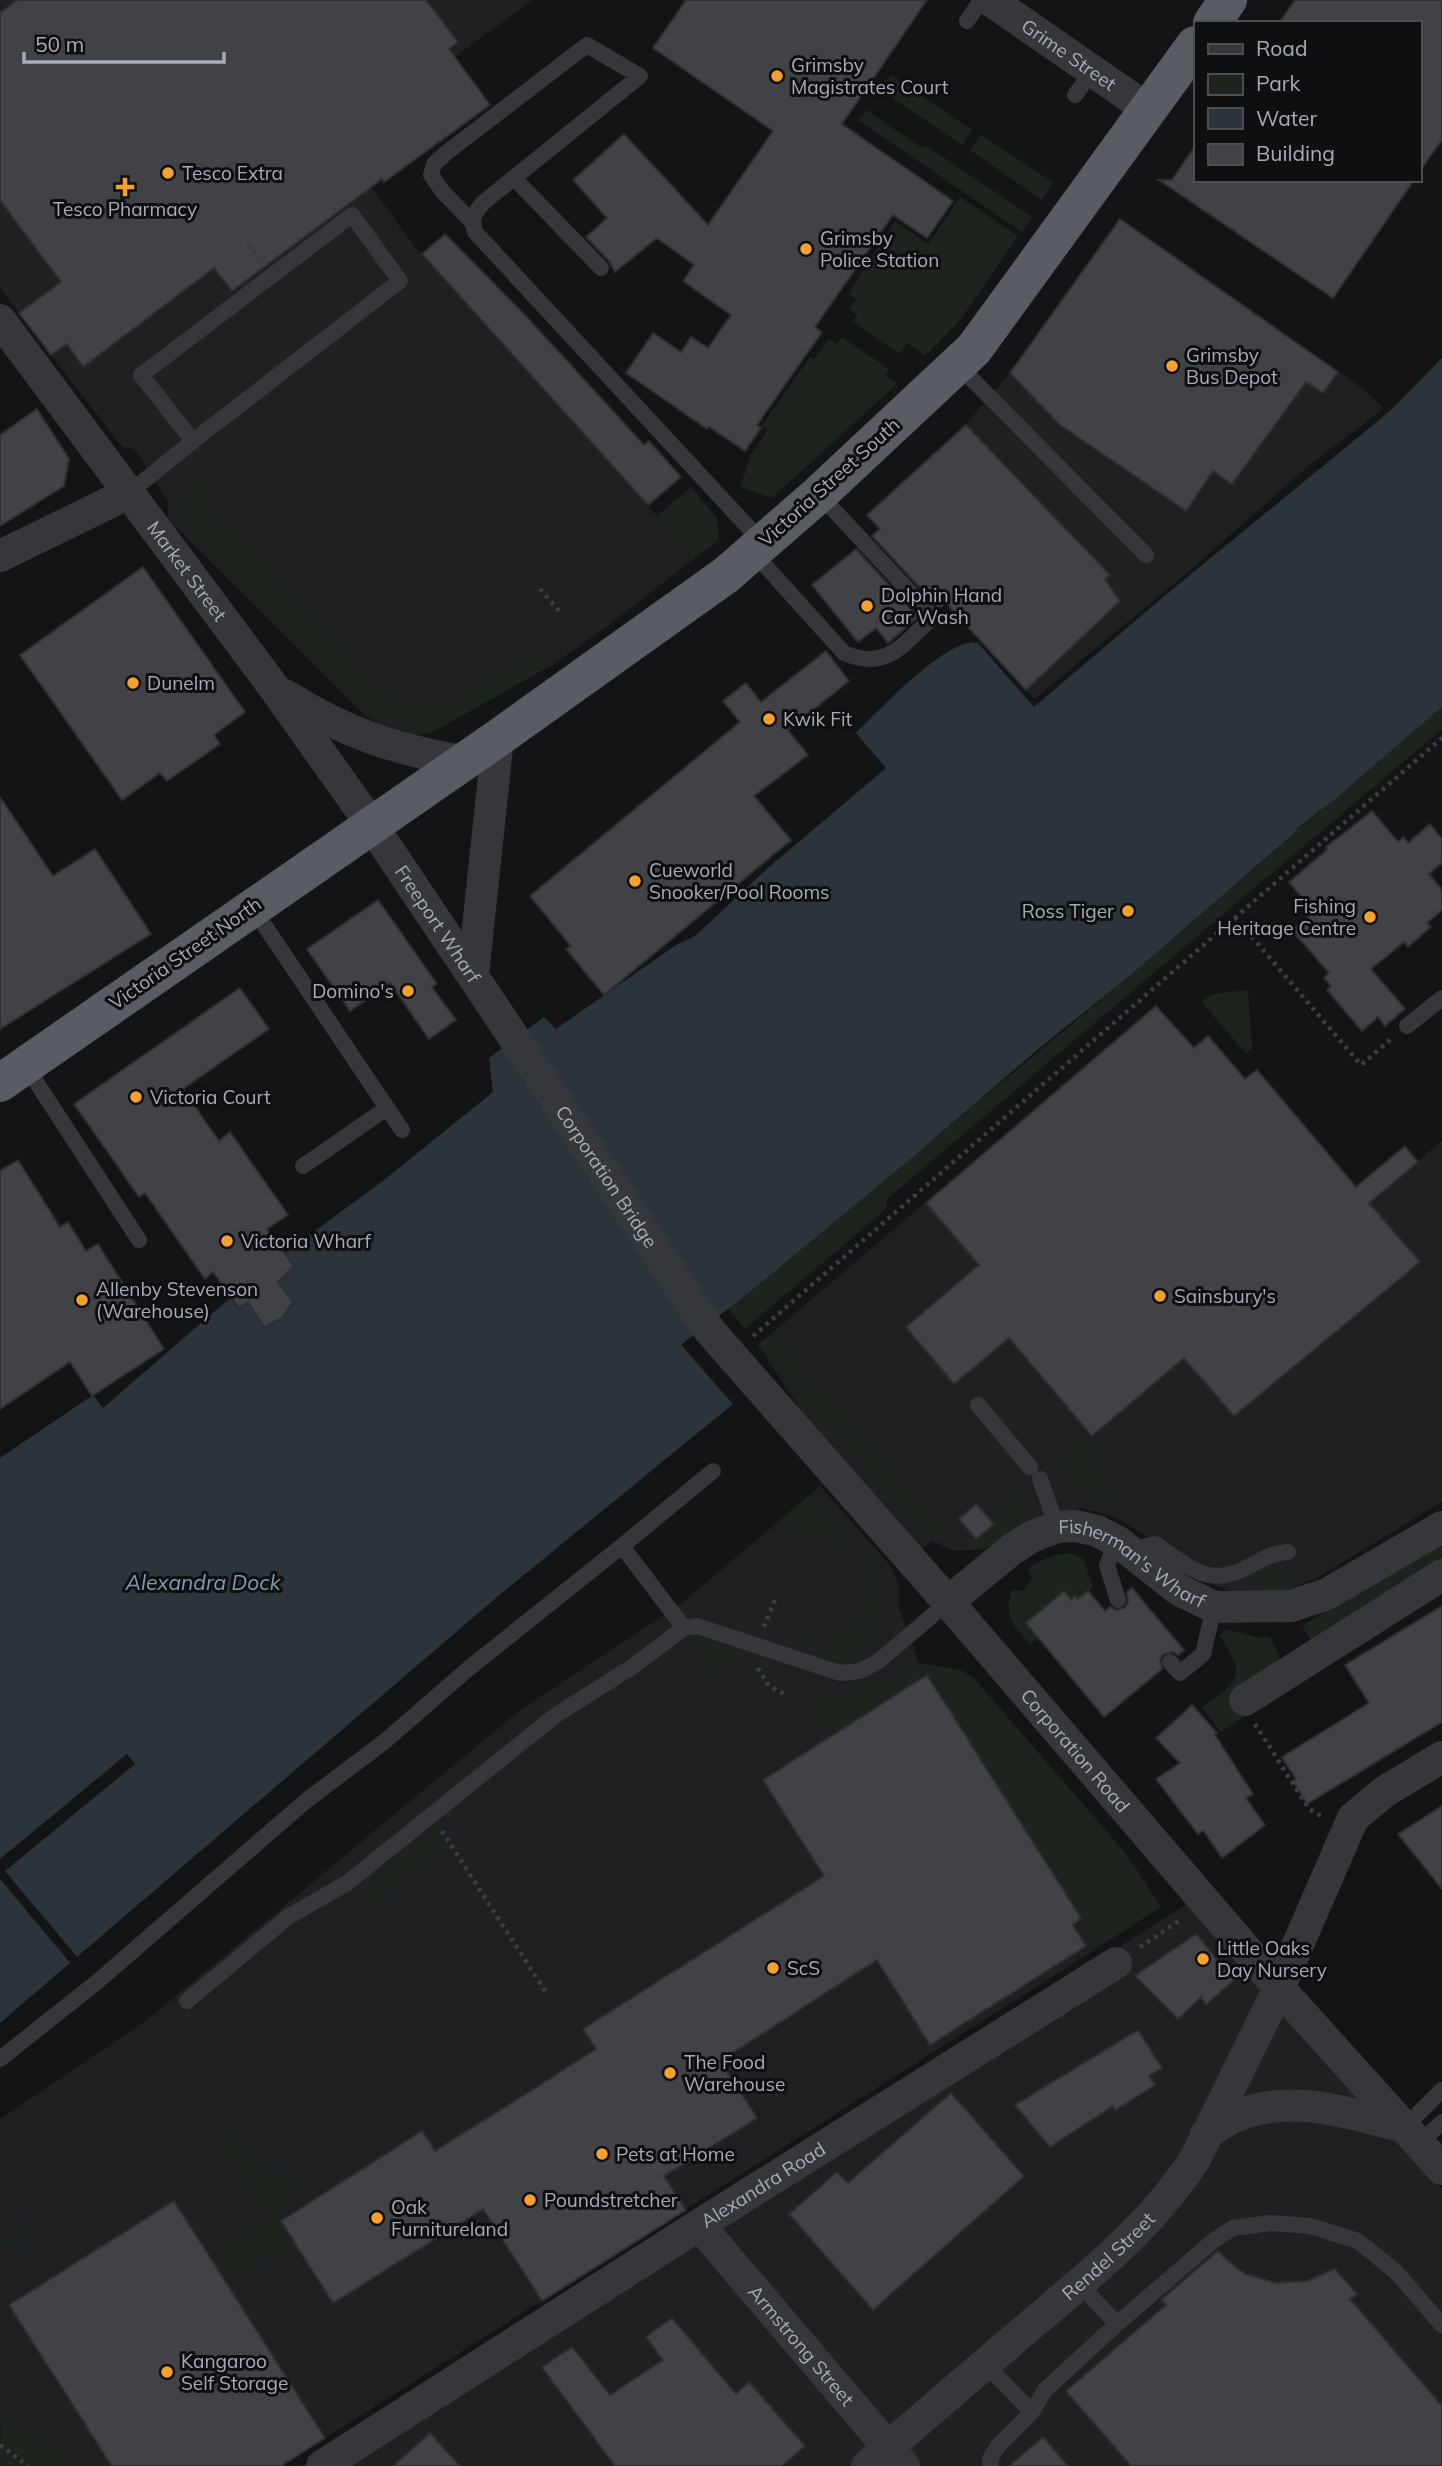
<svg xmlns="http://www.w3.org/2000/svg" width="1442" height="2466" font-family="Mulish,sans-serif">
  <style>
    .built { fill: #202023 }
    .green { fill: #1c241d }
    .water { fill: #2a343a }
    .pier { fill: #141416 }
    .building { fill: #404246; stroke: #2e2f32; stroke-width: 2 }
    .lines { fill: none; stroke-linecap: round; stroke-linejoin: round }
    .path { stroke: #3b3e42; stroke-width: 4.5; stroke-dasharray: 3.5 5; stroke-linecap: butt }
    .service { stroke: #35373b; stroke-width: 16 }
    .minor { stroke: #35373b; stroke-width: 32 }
    .trunk { stroke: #595c63; stroke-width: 38 }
    .poi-dot { fill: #f4a12e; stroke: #0f0f11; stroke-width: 2.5 }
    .labels { text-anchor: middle; stroke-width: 6; stroke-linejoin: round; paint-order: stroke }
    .street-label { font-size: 19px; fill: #a6acb7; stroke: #0f0f11 }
    .poi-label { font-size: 19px; fill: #a6acb7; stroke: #0f0f11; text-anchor: start }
    .water-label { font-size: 21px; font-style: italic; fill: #7c9db2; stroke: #0f0f11 }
  </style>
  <rect width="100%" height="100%" fill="#141416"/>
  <path class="built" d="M0 0H532L339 142 414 246 695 558 605 628 554 664 431 733 410 736 385 728 364 715 168 519V501L134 449 123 447 119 443 0 288Z
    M1120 219 1362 388 1384 408 1312 463 1181 578 1034 699 867 515 968 422 1010 373Z
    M1156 1006 1193 1048 1208 1036 1245 1079 1257 1070 1356 1187 1405 1146 1418 1161 1442 1141V1502L1315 1579 1266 1597 1229 1591 1205 1581 1142 1533 1113 1516 1081 1508 1054 1514 984 1549 954 1551 932 1541 902 1564 758 1345Z
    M820 1486 890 1565 899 1586V1608L919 1663 1099 1947 281 2466H55L0 2423V2119L143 2023 519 1711 682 1603Z
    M1193 1900 1442 2188V2466H302Z"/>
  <path class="green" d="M891 75 972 130 962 145 881 90Z
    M866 110 922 148 925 145 1032 217 1022 232 858 120Z
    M981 135 1054 183 1042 200 970 150Z
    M960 197 1018 236 961 319 925 356 908 343 899 354 853 321 857 315 849 309 856 299 848 294 895 221 928 244Z
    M842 337 889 369 886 375 897 384 772 498 740 487 751 454 768 430 762 425 810 357 814 359 829 338 837 344Z
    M209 479 215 485 202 498 376 690C401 710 417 713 449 706L551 649 553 664 431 733C406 731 389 725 369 711L177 522 178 500 198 482Z
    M691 487 717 518 719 540 695 558 657 516Z
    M1442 707V729L887 1199 886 1209 745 1329 728 1309 1132 974 1297 832 1296 830 1334 800Z
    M1248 990 1252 1049 1246 1054 1202 1002 1212 994Z
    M771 1334 942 1533 932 1541 927 1539 758 1345Z
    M1092 1436 1107 1454 1094 1466 1132 1511 1110 1500 1056 1466Z
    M1023 1494 1030 1503C1027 1534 1009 1536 984 1549L976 1539 994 1524 991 1520Z
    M809 1495 852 1544 778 1523Z
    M1442 1539V1566L1314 1645 1302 1626Z
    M1069 1553 1083 1558 1093 1587 1078 1599 1075 1596 1071 1600 1064 1591 1039 1638 1030 1644C1013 1625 1004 1618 1011 1590L1023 1591 1032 1579 1028 1568C1042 1559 1053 1555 1069 1553Z
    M862 1555C869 1563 878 1571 882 1582 887 1599 878 1626 868 1640 861 1649 851 1655 841 1660L768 1636 770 1632 826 1650 832 1633 849 1638 873 1575 859 1569Z
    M1276 1560 1288 1568 1298 1586 1276 1594 1257 1588 1249 1575Z
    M1227 1629 1255 1637H1270L1279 1655V1665L1247 1715 1221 1732 1202 1708C1240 1678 1247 1678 1219 1635Z
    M697 1636 747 1654 745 1661 765 1693 774 1698 767 1707 733 1654 700 1673 697 1670 705 1664 691 1642 679 1648 678 1646 691 1637Z
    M919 1663 958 1669 972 1676 1128 1856 1161 1907 1099 1947 927 1675 831 1736 813 1708 841 1692 864 1689Z
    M433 1829 443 1845 402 1875 404 1881 372 1903 368 1893 375 1879Z
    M239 2131 270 2179 288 2168 300 2187 267 2208 223 2141Z
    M0 2205 19 2234 35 2225C33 2239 15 2248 3 2252L0 2247 14 2238 0 2216Z
    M277 2215 293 2239 236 2275 221 2253Z
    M1 2405 24 2441 36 2434 46 2450 56 2446 68 2466H0Z"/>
  <path class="water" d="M1442 358V707L1334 800 1296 829 1297 831 1132 974 1042 1046 908 1161 746 1295 681 1345 733 1404 497 1597 0 2023V1458L93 1395 103 1408 230 1298 239 1308 248 1302H292L278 1282 294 1266 285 1253 384 1180 493 1092 489 1058 544 1017 556 1029 676 945 695 936 768 868 886 768 856 733C877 712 949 635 978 643L1034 707 1168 593 1390 411Z"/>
  <path class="pier" d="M127 1754 135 1764 5 1871 78 1958 71 1964 0 1879V1859Z"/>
  <path class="building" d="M17 0H426L458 42 449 49 490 105 384 182 382 179 232 291 214 268 83 367 67 344 51 355 19 313 61 282 0 200V13Z
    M686 0H927L842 124 953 201 927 238 893 215 815 327 822 332 757 425 761 428 745 451 709 427 707 429 626 373 653 333 681 352 691 337 708 348 731 315 683 281 694 265 657 238 615 272 609 261 586 237 607 218 573 180 624 134 708 225 773 131 653 48Z
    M1295 0H1442V140L1419 172V23H1279Z
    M1195 146V180H1414L1333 298 1159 180H1172Z
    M1120 219 1338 372 1323 393 1306 382 1232 484 1213 471 1186 511 1059 424 1010 373Z
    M445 234 525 315 644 445 649 441 681 477 648 505 422 254Z
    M37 409 69 459 64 486 0 526V435Z
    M966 425 1110 575 1105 579 1120 601 1026 690 946 603 939 608 872 536 880 529 867 515Z
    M856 549 918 617 888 643 876 628 858 642 812 585Z
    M143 567 245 712 214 735 220 744 167 781 160 773 122 800 20 655Z
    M826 651 849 681 788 730 808 755 754 796 791 840 604 995 566 949 571 946 530 896 740 722 723 701 746 683 761 702Z
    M0 797 53 876 95 849 151 934 0 1029Z
    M1372 811 1398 842 1403 837 1408 843 1430 824 1442 839V863L1429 874 1442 890V910L1427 923 1431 927 1408 947 1404 942 1371 969 1405 1009 1385 1026 1378 1017 1362 1031 1327 990 1331 986 1324 978 1329 973 1292 930 1314 912 1289 882 1327 850 1326 847Z
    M378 900 437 984 432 987 456 1020 429 1039 390 983 350 1011 307 949Z
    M240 988 269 1029 183 1089 219 1141 230 1132 288 1215 267 1229 294 1266 278 1282 293 1302 282 1318 264 1327 248 1302 239 1308 213 1272 205 1279 145 1193 139 1197 74 1104Z
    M1156 1006 1194 1048 1208 1036 1245 1079 1257 1070 1356 1187 1405 1146 1418 1162 1369 1203 1420 1262 1234 1416 1184 1358 1092 1436 1009 1338 954 1384 906 1327 979 1265 926 1203Z
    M18 1160 60 1227 68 1222 86 1251 98 1244 164 1349 92 1396 70 1362 0 1409V1171Z
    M976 1504 994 1524 976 1539 959 1519Z
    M1132 1588 1184 1650 1178 1655 1173 1652 1164 1654 1160 1659 1162 1669 1104 1717 1026 1623 1064 1591 1071 1600 1075 1596 1078 1599 1088 1591 1105 1611 1110 1607 1116 1610 1125 1608 1128 1602 1127 1592Z
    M1442 1606V1722L1307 1804 1293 1781 1296 1779 1282 1757 1369 1703 1345 1665Z
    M927 1675 1081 1918 1073 1925 1086 1946 930 2045 877 1960 720 2061 757 2118 664 2176 686 2210 542 2301 483 2209 333 2303 281 2221 422 2131 435 2151 518 2099 596 2049 583 2029 824 1876 763 1780Z
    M1192 1705 1217 1733 1215 1735 1253 1794 1246 1798 1265 1825 1222 1858 1203 1830 1198 1834 1156 1779 1180 1763 1156 1738Z
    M1442 1806V1889L1398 1834Z
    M1196 1934 1234 1980 1206 2005 1201 1997 1178 2019 1135 1976Z
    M1138 2030 1162 2068 1149 2076 1155 2085 1115 2110 1113 2106 1050 2147 1015 2105Z
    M951 2093 1024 2176 873 2310 789 2214 837 2172 848 2183Z
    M174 2201 325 2438 281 2466H112L9 2305Z
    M1218 2251 1229 2262 1246 2274 1276 2283 1307 2281 1335 2269 1357 2294 1350 2299 1442 2406V2466H1131L1066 2391 1166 2305 1161 2300Z
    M672 2318 736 2394 749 2382 805 2446 782 2466H615L542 2367 572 2347 610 2395 663 2360 646 2337Z
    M430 2433 460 2466H393Z
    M1043 2437 1068 2466H1009Z"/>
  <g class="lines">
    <path class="path" d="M248 244 260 260
      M540 589 560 612
      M1235 917 1361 1065 1391 1039
      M753 1336 1442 738
      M764 1627 775 1599
      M758 1668 769 1686 784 1694
      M1255 1724 1309 1809 1323 1817
      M442 1831 547 1994
      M1140 1947 1182 1919
      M0 2445 28 2466"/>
    <path class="service" d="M967 21 981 0
      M1075 95 1093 71
      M514 178 601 268
      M472 222 443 192 431 175 434 164 446 153 587 45 640 76 484 202C474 213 471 217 475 232L762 542
      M957 364 1146 555
      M129 493 193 441 141 375 352 215 400 281 193 441
      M752 551 844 653C887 672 904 643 933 617L819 494
      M252 907 402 1130
      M1407 1026 1442 998
      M25 1065 139 1240
      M303 1166 387 1108
      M978 1405 1030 1467
      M1040 1479 1057 1527
      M1117 1541 1107 1565 1118 1600
      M1129 1550 1155 1544C1190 1566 1206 1589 1248 1567 1262 1559 1273 1553 1288 1552
      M684 1628 622 1546 713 1471
      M1170 1662 1180 1673 1203 1654 1214 1607
      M187 2001 288 1917 347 1883 556 1715 632 1667 684 1628 697 1626 840 1673 860 1671 879 1661 948 1602
      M0 2059 97 1982 307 1800 384 1742 468 1669 622 1546
      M1405 2127 1442 2090
      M1420 2143 1442 2122
      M1117 2324 1213 2241 1233 2228 1271 2223 1310 2226 1358 2241 1396 2272 1442 2325
      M985 2364 1032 2412
      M991 2466 990 2459 998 2446 1032 2412 1045 2390 1117 2324 1079 2284"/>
    <g class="minor">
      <path id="s1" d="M990 0 1149 110"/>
      <path id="s2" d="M0 320 275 689 371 824 710 1331 948 1602 1279 1988 1442 2169"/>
      <path d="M0 556 129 493"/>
      <path d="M285 695C345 733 394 749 462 761"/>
      <path d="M473 975 498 738"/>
      <path id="s3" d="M948 1602 1011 1550 1031 1537 1057 1527 1076 1526 1097 1531 1117 1541 1179 1590 1214 1607 1291 1606 1327 1594 1442 1527"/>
      <path d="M1245 1700 1442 1575"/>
      <path d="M1206 2134C1217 2127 1228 2119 1239 2115 1294 2093 1351 2114 1405 2127"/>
      <path id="s4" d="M699 2225 904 2466"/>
      <path id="s5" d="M322 2466 699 2225 1116 1963"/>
      <path id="s6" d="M867 2466C926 2414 985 2364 1045 2313 1099 2267 1158 2218 1196 2157L1279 1988 1353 1818 1384 1792 1442 1757"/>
    </g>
    <path class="trunk" d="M1212 23 1228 0
      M0 1083 498 738 726 575 819 494 974 349 1195 45"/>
  </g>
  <g class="poi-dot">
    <circle cx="777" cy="76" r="7"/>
    <circle cx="168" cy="173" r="7"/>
    <path d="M121.5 176.5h7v7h7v7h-7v7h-7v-7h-7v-7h7z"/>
    <circle cx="806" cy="249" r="7"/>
    <circle cx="1172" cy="366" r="7"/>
    <circle cx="867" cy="606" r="7"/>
    <circle cx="133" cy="683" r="7"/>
    <circle cx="769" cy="719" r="7"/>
    <circle cx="635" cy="881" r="7"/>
    <circle cx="1128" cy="911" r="7"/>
    <circle cx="1370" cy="917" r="7"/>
    <circle cx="408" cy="991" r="7"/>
    <circle cx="136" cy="1097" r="7"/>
    <circle cx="227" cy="1241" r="7"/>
    <circle cx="1160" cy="1296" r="7"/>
    <circle cx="82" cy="1300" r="7"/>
    <circle cx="1203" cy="1959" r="7"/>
    <circle cx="773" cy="1968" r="7"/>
    <circle cx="670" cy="2073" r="7"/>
    <circle cx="602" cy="2154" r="7"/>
    <circle cx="530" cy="2200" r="7"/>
    <circle cx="377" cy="2218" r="7"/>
    <circle cx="167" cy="2372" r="7"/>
  </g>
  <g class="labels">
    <g class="street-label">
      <text dy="7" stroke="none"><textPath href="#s1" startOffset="96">Grime Street</textPath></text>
      <text transform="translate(829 482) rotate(-42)" y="7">Victoria Street South</text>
      <text dy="7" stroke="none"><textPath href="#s2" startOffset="313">Market Street</textPath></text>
      <text dy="7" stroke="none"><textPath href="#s2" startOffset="746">Freeport Wharf</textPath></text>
      <text transform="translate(185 953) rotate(-35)" y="7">Victoria Street North</text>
      <text dy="7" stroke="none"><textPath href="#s2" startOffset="1050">Corporation Bridge</textPath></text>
      <text dy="7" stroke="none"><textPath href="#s3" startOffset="219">Fisherman's Wharf</textPath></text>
      <text dy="7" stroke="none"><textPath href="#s2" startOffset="1792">Corporation Road</textPath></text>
      <text dy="7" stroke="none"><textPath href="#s5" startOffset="523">Alexandra Road</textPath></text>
      <text dy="7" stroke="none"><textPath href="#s6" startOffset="320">Rendel Street</textPath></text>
      <text dy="7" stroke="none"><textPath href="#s4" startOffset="158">Armstrong Street</textPath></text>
    </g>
    <g class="poi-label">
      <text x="791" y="72">Grimsby<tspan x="791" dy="22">Magistrates Court</tspan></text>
      <text x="182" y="180">Tesco Extra</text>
      <text x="125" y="216" text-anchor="middle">Tesco Pharmacy</text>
      <text x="820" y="245">Grimsby<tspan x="820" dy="22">Police Station</tspan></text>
      <text x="1186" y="362">Grimsby<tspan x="1186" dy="22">Bus Depot</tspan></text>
      <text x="881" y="602">Dolphin Hand<tspan x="881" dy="22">Car Wash</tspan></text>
      <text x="147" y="690">Dunelm</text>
      <text x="783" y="726">Kwik Fit</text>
      <text x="649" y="877">Cueworld<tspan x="649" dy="22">Snooker/Pool Rooms</tspan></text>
      <text x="1356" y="913" text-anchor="end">Fishing<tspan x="1356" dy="22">Heritage Centre</tspan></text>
      <text x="1114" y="918" text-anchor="end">Ross Tiger</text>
      <text x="394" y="998" text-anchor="end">Domino's</text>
      <text x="150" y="1104">Victoria Court</text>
      <text x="241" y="1248">Victoria Wharf</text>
      <text x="96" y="1296">Allenby Stevenson<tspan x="96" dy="22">(Warehouse)</tspan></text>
      <text x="1174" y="1303">Sainsbury's</text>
      <text x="1217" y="1955">Little Oaks<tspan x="1217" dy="22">Day Nursery</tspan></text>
      <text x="787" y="1975">ScS</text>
      <text x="684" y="2069">The Food<tspan x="684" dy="22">Warehouse</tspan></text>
      <text x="616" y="2161">Pets at Home</text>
      <text x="544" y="2207">Poundstretcher</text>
      <text x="391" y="2214">Oak<tspan x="391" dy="22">Furnitureland</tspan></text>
      <text x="181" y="2368">Kangaroo<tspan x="181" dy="22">Self Storage</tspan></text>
    </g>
    <g class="water-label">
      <text x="203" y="1590">Alexandra Dock</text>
    </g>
  </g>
  <rect x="1194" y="21" width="228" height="161" fill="#0f0f11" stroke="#4b4e53" stroke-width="2"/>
  <rect x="1208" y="44" width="35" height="10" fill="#35373b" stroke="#4b4e53" stroke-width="2"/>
  <text x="1256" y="56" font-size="21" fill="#a6acb7">Road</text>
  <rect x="1208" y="74" width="35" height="21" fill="#1c241d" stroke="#4b4e53" stroke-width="2"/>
  <text x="1256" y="91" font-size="21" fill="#a6acb7">Park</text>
  <rect x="1208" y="108" width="35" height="21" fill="#2a343a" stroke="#4b4e53" stroke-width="2"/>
  <text x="1256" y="126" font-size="21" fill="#a6acb7">Water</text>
  <rect x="1208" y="144" width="35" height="21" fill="#404246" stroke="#4b4e53" stroke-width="2"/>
  <text x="1256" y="161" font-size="21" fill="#a6acb7">Building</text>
  <path d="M24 52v10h200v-10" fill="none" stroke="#a6acb7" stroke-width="3.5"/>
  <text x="35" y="52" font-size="21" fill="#a6acb7" stroke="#0f0f11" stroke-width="5" paint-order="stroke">50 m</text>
</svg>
